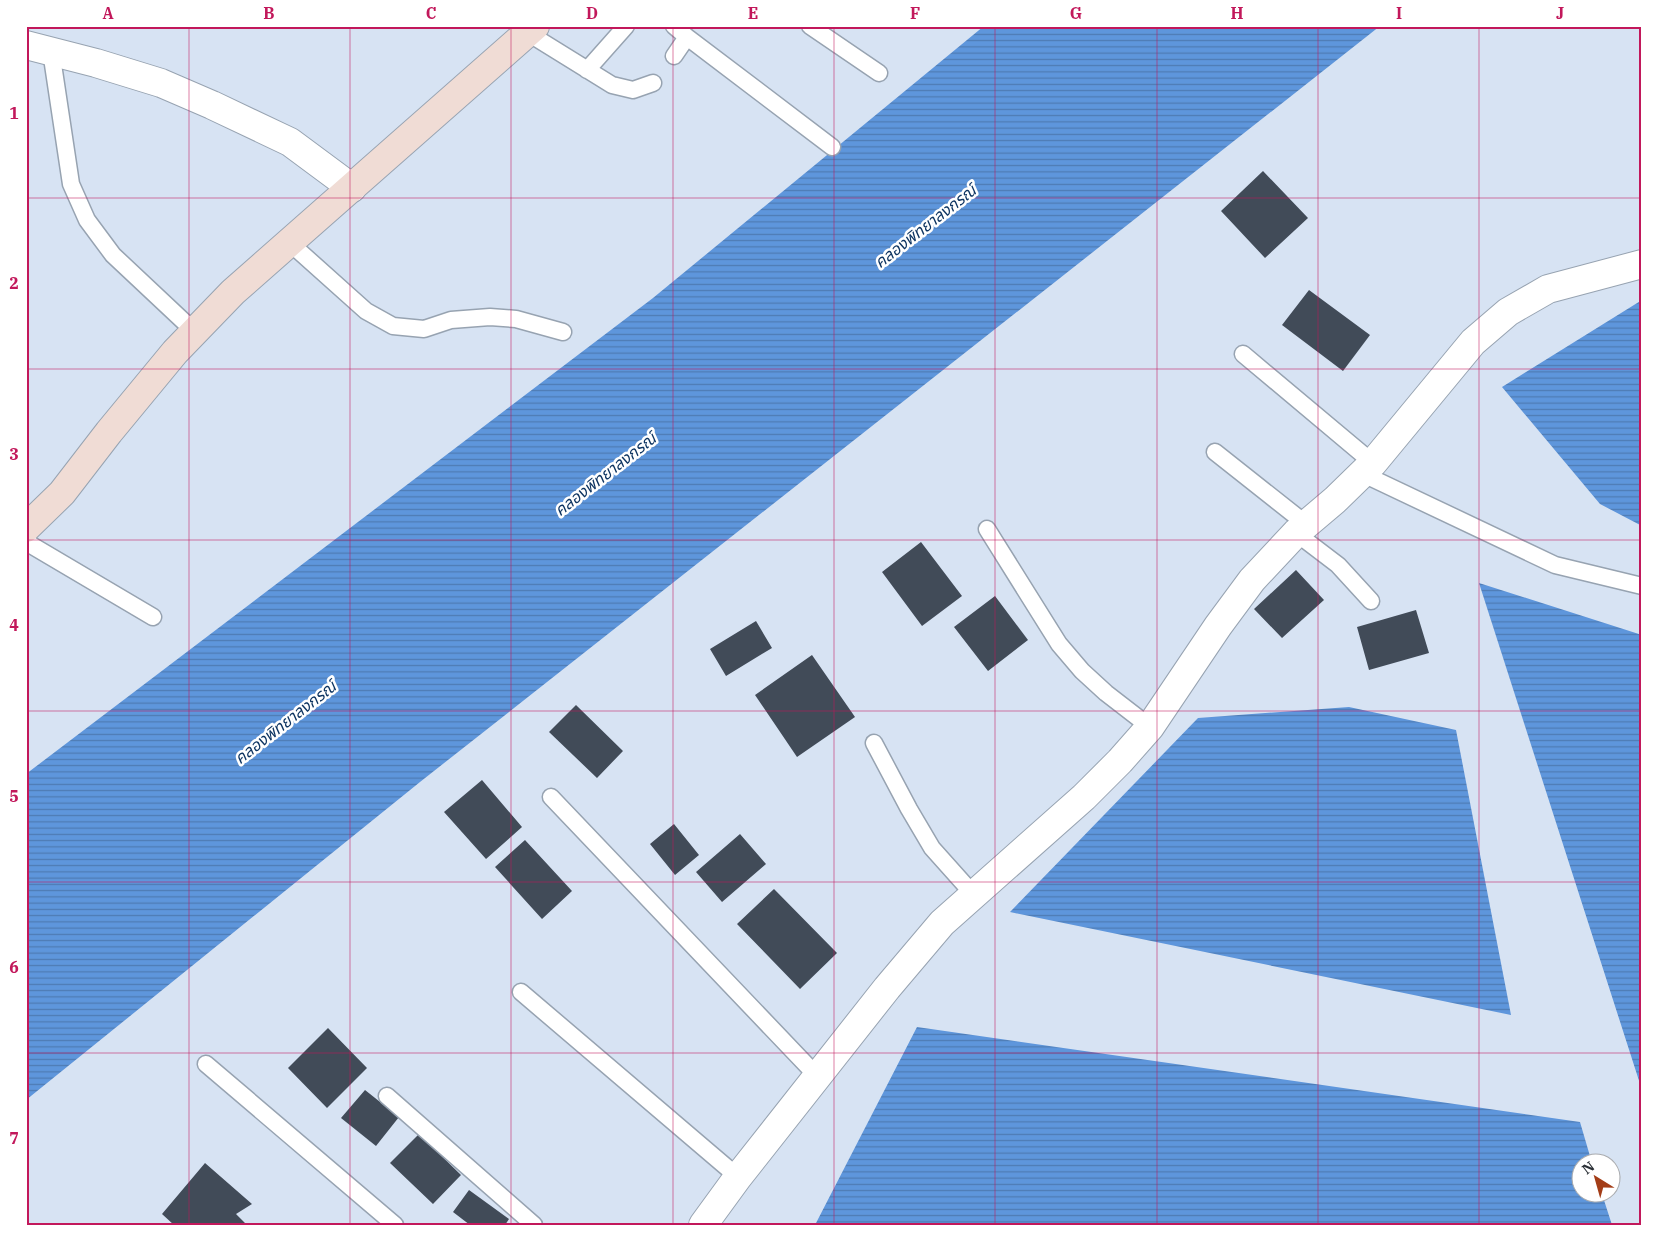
<svg xmlns="http://www.w3.org/2000/svg" width="1668" height="1251" font-family="'IBM Plex Serif','Noto Sans Thai',serif">
  <style>
    .water { fill: url(#water-rules) }
    .building { fill: #414b58 }
    .lines { fill: none; stroke-linecap: round; stroke-linejoin: round }
    .lane-casing { stroke: #97a3b1; stroke-width: 19 }
    .street-casing { stroke: #97a3b1; stroke-width: 30 }
    .secondary-casing { stroke: #97a3b1; stroke-width: 30 }
    .lane { stroke: #fff; stroke-width: 16 }
    .street { stroke: #fff; stroke-width: 28 }
    .secondary { stroke: #f0dcd5; stroke-width: 28 }
    .grid { fill: none; stroke: #c2185b; stroke-width: 1; stroke-opacity: 0.55 }
    .labels { text-anchor: middle; stroke-width: 5; stroke-linejoin: round; paint-order: stroke }
    .water-label { font-size: 16px; font-style: italic; fill: #0d3461; stroke: #fff }
    .neatline { fill: none; stroke: #c2185b; stroke-width: 2 }
    .grid-label { font-size: 16px; text-anchor: middle; font-weight: bold; fill: #c2185b }
  </style>
  <defs>
    <pattern id="water-rules" width="6" height="5" patternUnits="userSpaceOnUse" patternTransform="scale(1.25)"><rect width="6" height="5" fill="#5e96dc"/><path d="M0 2.5h6" fill="none" stroke="#4e7bb3"/></pattern>
  </defs>
  <rect width="100%" height="100%" fill="#d7e3f3"/>
  <path class="water" d="M984 26H1380L420 782 26 1100V774L653 298Z
    M1642 300V526L1600 504 1502 387Z
    M1479 583 1642 635V1090Z
    M1349 707 1456 730 1511 1015 1010 912 1198 718Z
    M917 1027 1580 1122 1592 1163 1580 1164V1194H1602L1612 1225H815Z"/>
  <path class="building" d="M1263 171 1308 218 1265 258 1221 211Z
    M1309 290 1370 335 1343 371 1282 325Z
    M921 542 962 596 922 626 882 572Z
    M1296 570 1324 600 1282 638 1254 609Z
    M995 596 1028 640 988 671 954 627Z
    M1416 610 1429 653 1369 670 1357 627Z
    M756 621 772 648 726 676 710 649Z
    M812 655 855 717 797 757 755 695Z
    M576 705 623 751 597 778 549 732Z
    M482 780 522 827 486 859 444 812Z
    M674 824 699 855 675 875 650 844Z
    M740 834 766 864 722 902 696 872Z
    M525 840 572 891 542 919 495 867Z
    M774 889 837 953 800 989 737 924Z
    M328 1028 367 1068 327 1108 288 1068Z
    M365 1090 399 1117 376 1146 341 1118Z
    M419 1134 461 1175 433 1204 390 1163Z
    M205 1163 252 1204 236 1214 247 1225H174L162 1214Z
    M469 1190 509 1219 505 1225H470L453 1212Z"/>
  <g class="lines">
    <defs>
      <path id="lane" d="M810 26 879 73
        M528 33 612 85 633 90 653 83
        M687 37 832 147
        M51 51 71 184 87 220 113 255 195 332
        M674 56 687 37 674 26
        M587 70 626 26
        M290 243 366 311 393 326 424 329 451 320 490 317 516 319 563 332
        M1243 354 1373 463
        M1215 452 1306 524
        M1361 473 1555 565 1642 586
        M987 529 1059 644 1082 671 1106 693 1150 727
        M1296 533 1338 565 1371 601
        M26 542 153 617
        M874 743 909 809 932 848 974 895
        M551 797 817 1076
        M521 992 738 1177
        M206 1064 395 1225
        M387 1096 534 1225"/>
      <path id="street" d="M26 45 96 63 161 83 212 105 290 142 352 188
        M703 1225 738 1177 887 988 942 923 1084 797 1120 761 1150 727 1218 626 1252 580 1296 533 1335 500 1373 463 1473 342 1508 312 1548 289 1642 264"/>
      <path id="secondary" d="M26 528 62 493 109 432 175 352 233 292 535 26"/>
    </defs>
    <use href="#lane" class="lane-casing"/>
    <use href="#street" class="street-casing"/>
    <use href="#secondary" class="secondary-casing"/>
    <use href="#lane" class="lane"/>
    <use href="#street" class="street"/>
    <use href="#secondary" class="secondary"/>
  </g>
  <path class="grid" d="M189 26V1225M350 26V1225M511 26V1225M673 26V1225M834 26V1225M995 26V1225M1157 26V1225M1318 26V1225M1479 26V1225M26 198H1642M26 369H1642M26 540H1642M26 711H1642M26 882H1642M26 1053H1642"/>
  <g class="labels">
    <g class="water-label">
      <text transform="translate(925 226) rotate(-38)" y="6">คลองพิทยาลงกรณ์</text>
      <text transform="translate(605 474) rotate(-38)" y="6">คลองพิทยาลงกรณ์</text>
      <text transform="translate(285 722) rotate(-38)" y="6">คลองพิทยาลงกรณ์</text>
    </g>
  </g>
  <rect width="1668" height="1251" fill="none" stroke="#ffffff" stroke-width="55"/>
  <g transform="translate(1596 1178) rotate(323)"><circle r="24" fill="#ffffff" stroke="#aaacaf"/>
  <path d="M0-4L9 19L0 12L-9 19Z" fill="#a33d17"/>
  <text y="-8" font-size="14" font-weight="bold" text-anchor="middle" fill="#2b3036">N</text>
  </g>
  <rect x="28" y="28" width="1612" height="1196" class="neatline"/>
  <g class="grid-label">
    <text x="108" y="19">A</text>
    <text x="269" y="19">B</text>
    <text x="431" y="19">C</text>
    <text x="592" y="19">D</text>
    <text x="753" y="19">E</text>
    <text x="915" y="19">F</text>
    <text x="1076" y="19">G</text>
    <text x="1237" y="19">H</text>
    <text x="1399" y="19">I</text>
    <text x="1560" y="19">J</text>
    <text x="14" y="119">1</text>
    <text x="14" y="289">2</text>
    <text x="14" y="460">3</text>
    <text x="14" y="631">4</text>
    <text x="14" y="802">5</text>
    <text x="14" y="973">6</text>
    <text x="14" y="1144">7</text>
  </g>
</svg>
